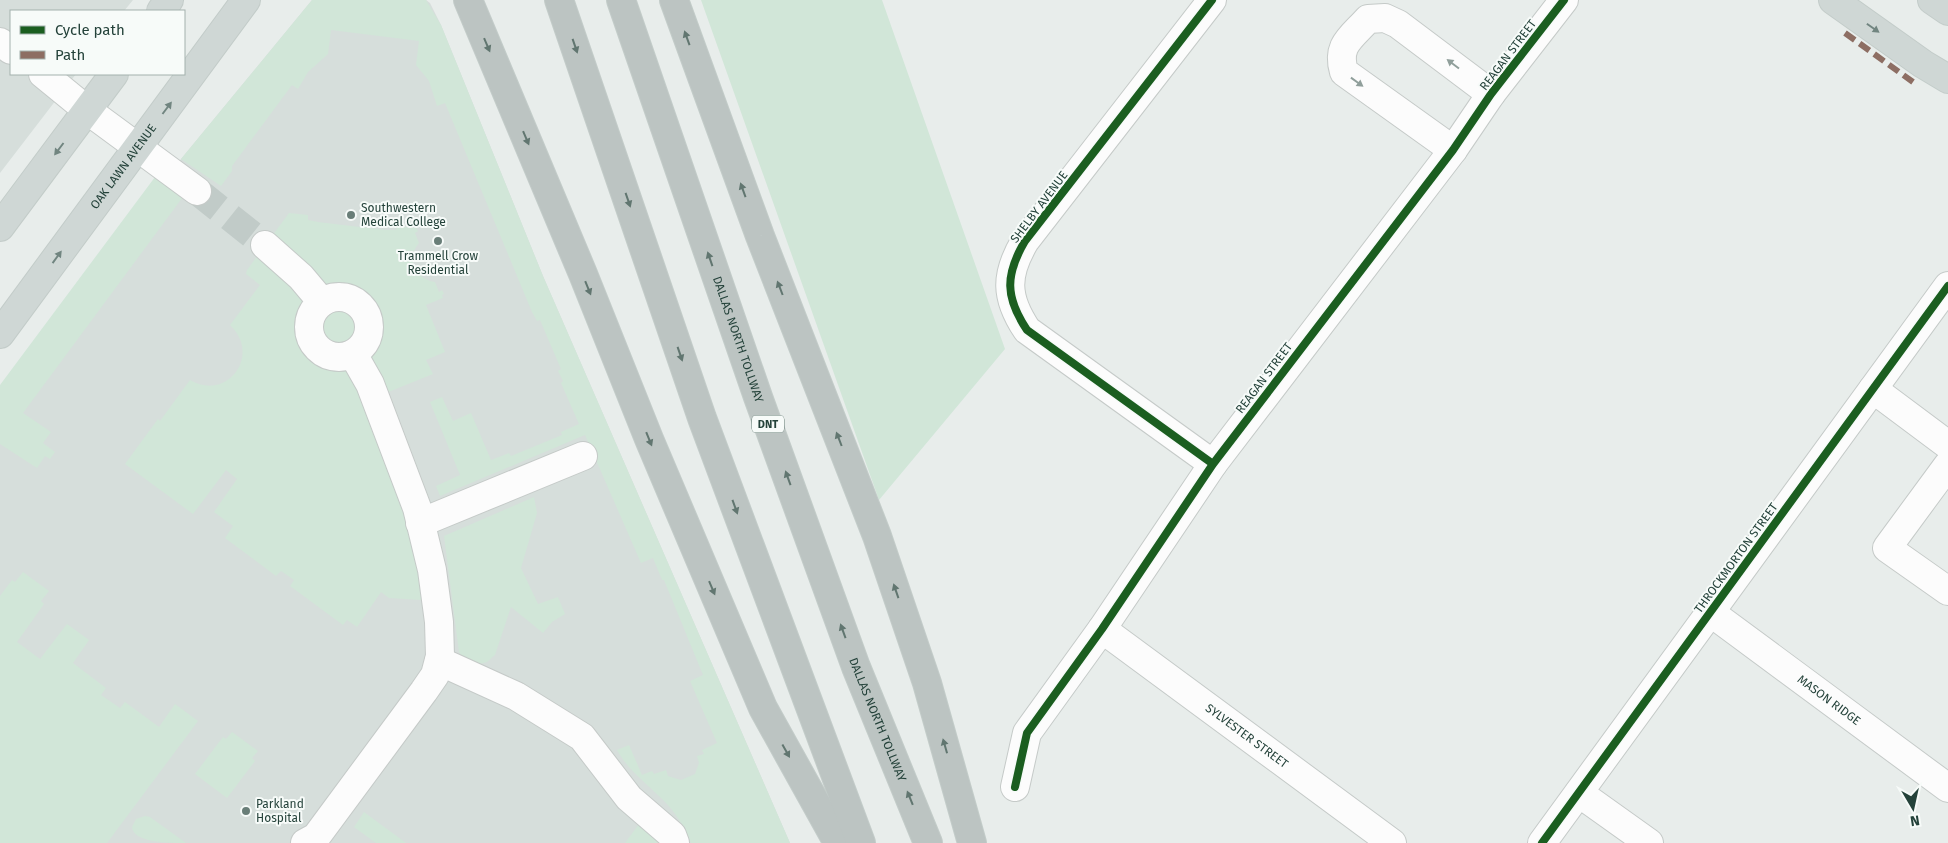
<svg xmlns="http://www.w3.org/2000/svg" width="1948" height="843" font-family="'Fira Sans',sans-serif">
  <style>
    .built { fill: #d6dedb }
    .green { fill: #d1e6d8 }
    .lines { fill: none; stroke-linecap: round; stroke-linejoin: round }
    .minor-tunnel { stroke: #c1cbc8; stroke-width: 28; stroke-dasharray: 28 14; stroke-linecap: butt }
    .minor-casing { stroke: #c5cac8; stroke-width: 30 }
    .major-casing { stroke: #c3ccc9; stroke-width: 30 }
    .highway-casing { stroke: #c3ccc9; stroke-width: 30 }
    .minor { stroke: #fcfcfc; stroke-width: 28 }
    .major { stroke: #cfd7d5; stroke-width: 28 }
    .highway { stroke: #bcc4c2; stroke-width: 28 }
    .quiet { stroke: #8d6e63; stroke-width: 6; stroke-dasharray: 12 6; stroke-linecap: butt }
    .cycleway-casing { stroke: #f7fbf9; stroke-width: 11 }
    .cycleway { stroke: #1b5e20; stroke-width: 8 }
    .oneway { fill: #718580 }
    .oneway2 { fill: #617670 }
    .oneway3 { fill: #909f9b }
    .poi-dot { fill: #697e78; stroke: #f7fbf9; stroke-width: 2 }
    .labels { text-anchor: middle; stroke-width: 4; stroke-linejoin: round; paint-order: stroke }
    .shield { fill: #f7fbf9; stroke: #637a73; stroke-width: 1 }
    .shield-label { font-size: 11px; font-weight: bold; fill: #24423a }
    .street-label { font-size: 12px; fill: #24423a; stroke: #f7fbf9 }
    .poi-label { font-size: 12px; fill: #24423a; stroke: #f7fbf9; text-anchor: start }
  </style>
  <rect width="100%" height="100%" fill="#e8edeb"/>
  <path class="built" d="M0 0H133L124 11H11V74H76L0 173Z
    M312 0H426L430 3 441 25 543 276 790 843H0V409L181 159Z"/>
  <path class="green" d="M312 0H426L441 25 543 276 790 843H691C684 826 675 811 661 798 645 782 628 770 617 750L629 745 642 775 652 771 654 774 666 770 668 776 681 780 695 774 699 763 697 756 704 754 702 750 717 743 690 681 703 675 664 580H662L653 558 641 563 585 435 440 496 436 486 460 475 430 402 442 397 453 421 471 413 491 460 509 453 511 456 562 435 561 432 579 424 561 383 563 381 558 371 561 369 540 320 537 321 532 312 445 103 437 106 429 81 416 65 419 41 331 30 328 54 308 72 298 89 292 85 232 166V171L221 186 181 159Z
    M701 0H882L1005 349 879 500Z
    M158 173 191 186 23 413 51 432 43 443 55 452 50 459 45 456 37 468 0 444V385Z
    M289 213 308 215V220L318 222 386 230H396L397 226 416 228 418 231 415 233 419 243C405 259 415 279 435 282L439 292 442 290 444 294 442 295 443 298 426 305 445 352 426 360 433 374 376 397 437 601 389 598 381 592 357 627 347 620 343 625 290 586 294 580 281 571 276 576 225 538 233 526 214 512 237 479 226 470 193 514 125 464 158 419 160 421 190 380C227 402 262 355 230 325L260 285 246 274 247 270Z
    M534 497 537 513 521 568 538 604 558 597 565 614 552 622 543 633 511 607 495 655 487 662 476 665 462 657 459 652 444 536Z
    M23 572 49 591 41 601 44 604 17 642 40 659 67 624 89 640 73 663 106 688 101 695 120 708 125 702 159 727 175 704 198 721 107 843H0V596L12 580 15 582Z
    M232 732 258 751 252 758 255 761 227 798 195 774 223 737 226 739Z
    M364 812 406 843H376L354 827Z
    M145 816 150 817 186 843C170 843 133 843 132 827L136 819Z
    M639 824 660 843H625Z"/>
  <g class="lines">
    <path class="minor-tunnel" d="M197 191 265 245"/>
    <defs>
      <g id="minor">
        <path d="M1212 0 1025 241C1005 275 1005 297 1027 330L1213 464"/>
        <path d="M0 42 11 50"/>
        <path d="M43 74 87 110 197 191"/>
        <path d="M1453 150 1344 72C1336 45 1351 38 1368 19L1385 18 1398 24 1491 94"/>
        <path d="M265 245 301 277 322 302"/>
        <circle cx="339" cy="327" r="30"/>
        <path d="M1873 389 1948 445"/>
        <path d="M1948 465 1887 548 1948 591"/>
        <path d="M420 523 583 456"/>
        <path id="s1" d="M1710 612 1948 788"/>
        <path id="s2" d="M1102 629 1392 843"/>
        <path d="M439 661 516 696 582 737 629 798 672 835 675 843"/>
        <path d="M1015 787 1027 733 1102 629 1213 464 1453 150 1491 94 1564 0"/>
        <path d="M1579 793 1649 843"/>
        <path d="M305 843 316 837 424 691 435 675 440 656 439 622 432 570 417 508 370 384 353 354"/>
        <path d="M1542 843 1948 286"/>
      </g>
      <g id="major">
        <path d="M1833 0 1923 64 1948 79"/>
        <path d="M1932 0 1948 11"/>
        <path d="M161 11 169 0"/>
        <path d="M0 227 114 74"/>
        <path id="s3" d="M0 334 246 0"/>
      </g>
      <g id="highway">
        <path d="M468 0 583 274 649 439 763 708 838 843"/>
        <path d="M559 0 702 418 861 843"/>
        <path id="s4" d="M621 0 758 397 856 667 928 843"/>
        <path d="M674 0 760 236 877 536 927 683 972 843"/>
      </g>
    </defs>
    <use href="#minor" class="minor-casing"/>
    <use href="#major" class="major-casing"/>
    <use href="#highway" class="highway-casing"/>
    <use href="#minor" class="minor"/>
    <use href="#major" class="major"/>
    <use href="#highway" class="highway"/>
    <path class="quiet" d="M1845 33 1913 82"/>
    <defs>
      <path id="cycleway" d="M1212 0 1025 241C1005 275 1005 297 1027 330L1213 464
        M1015 787 1027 733 1102 629 1213 464 1453 150 1491 94 1564 0
        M1542 843 1948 286"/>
    </defs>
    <use href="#cycleway" class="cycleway-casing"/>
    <use href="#cycleway" class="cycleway"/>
  </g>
  <defs><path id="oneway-solid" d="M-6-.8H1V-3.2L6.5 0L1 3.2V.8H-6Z" transform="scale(1.25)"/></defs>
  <g class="oneway">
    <use href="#oneway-solid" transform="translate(1873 28) rotate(35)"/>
    <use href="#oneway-solid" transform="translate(167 108) rotate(-53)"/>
    <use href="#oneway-solid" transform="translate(59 149) rotate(127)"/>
    <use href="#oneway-solid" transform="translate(57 257) rotate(-54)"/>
  </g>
  <g class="oneway2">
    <use href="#oneway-solid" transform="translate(687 38) rotate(-110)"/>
    <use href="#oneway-solid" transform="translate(487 45) rotate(67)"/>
    <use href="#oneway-solid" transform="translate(575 46) rotate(71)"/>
    <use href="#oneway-solid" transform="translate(526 138) rotate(67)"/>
    <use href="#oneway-solid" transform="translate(743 190) rotate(-110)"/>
    <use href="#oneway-solid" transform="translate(628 200) rotate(71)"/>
    <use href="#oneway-solid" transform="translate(710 259) rotate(-109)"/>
    <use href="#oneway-solid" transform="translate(588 288) rotate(68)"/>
    <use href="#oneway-solid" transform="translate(780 288) rotate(-111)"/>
    <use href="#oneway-solid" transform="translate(680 354) rotate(71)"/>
    <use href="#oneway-solid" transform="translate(649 439) rotate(68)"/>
    <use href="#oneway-solid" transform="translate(839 439) rotate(-111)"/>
    <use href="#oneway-solid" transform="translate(788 478) rotate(-110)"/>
    <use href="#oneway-solid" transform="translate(735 507) rotate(70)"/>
    <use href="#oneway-solid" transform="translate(712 588) rotate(67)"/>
    <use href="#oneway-solid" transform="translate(896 591) rotate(-109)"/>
    <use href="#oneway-solid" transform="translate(843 631) rotate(-110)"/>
    <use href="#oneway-solid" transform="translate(945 746) rotate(-106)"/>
    <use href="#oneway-solid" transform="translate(786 751) rotate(61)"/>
    <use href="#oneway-solid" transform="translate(910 798) rotate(-112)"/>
  </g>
  <g class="oneway3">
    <use href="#oneway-solid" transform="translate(1453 64) rotate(-143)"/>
    <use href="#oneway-solid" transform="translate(1357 82) rotate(36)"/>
  </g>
  <g class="poi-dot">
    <circle cx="351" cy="215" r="5"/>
    <circle cx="438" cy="241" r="5"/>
    <circle cx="246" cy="811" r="5"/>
  </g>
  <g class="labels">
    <rect class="shield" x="752" y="415.5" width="32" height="17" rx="4"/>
    <g class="shield-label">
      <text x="768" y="428">DNT</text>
    </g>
    <g class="street-label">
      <text transform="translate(1508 55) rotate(-53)" y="4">REAGAN STREET</text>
      <text dy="4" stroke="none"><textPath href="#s3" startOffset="208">OAK LAWN AVENUE</textPath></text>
      <text transform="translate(1039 207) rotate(-53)" y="4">SHELBY AVENUE</text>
      <text dy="4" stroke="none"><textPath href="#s4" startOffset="359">DALLAS NORTH TOLLWAY</textPath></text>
      <text transform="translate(1264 378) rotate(-53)" y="4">REAGAN STREET</text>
      <text transform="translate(1736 558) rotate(-54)" y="4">THROCKMORTON STREET</text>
      <text dy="4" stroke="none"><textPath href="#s1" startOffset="148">MASON RIDGE</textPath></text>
      <text dy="4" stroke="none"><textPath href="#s4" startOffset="764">DALLAS NORTH TOLLWAY</textPath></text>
      <text dy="4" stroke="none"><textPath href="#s2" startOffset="180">SYLVESTER STREET</textPath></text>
    </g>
    <g class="poi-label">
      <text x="361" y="212">Southwestern<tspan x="361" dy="14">Medical College</tspan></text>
      <text x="438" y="260" text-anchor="middle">Trammell Crow<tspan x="438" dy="14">Residential</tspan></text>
      <text x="256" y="808">Parkland<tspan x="256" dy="14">Hospital</tspan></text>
    </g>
  </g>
  <rect x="10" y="10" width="175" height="65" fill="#f7fbf9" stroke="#a3b1ad"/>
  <rect x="20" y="26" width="25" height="8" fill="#1b5e20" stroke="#a3b1ad"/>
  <text x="55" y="35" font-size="15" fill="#24423a">Cycle path</text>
  <rect x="20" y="51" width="25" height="8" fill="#8d6e63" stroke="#a3b1ad"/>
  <text x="55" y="60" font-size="15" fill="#24423a">Path</text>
  <g transform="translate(1913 808) rotate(171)" stroke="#f7fbf9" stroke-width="4" paint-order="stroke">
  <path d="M0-4L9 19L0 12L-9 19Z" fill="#24423a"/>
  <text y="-8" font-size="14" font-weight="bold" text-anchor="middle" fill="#24423a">N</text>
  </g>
</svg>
